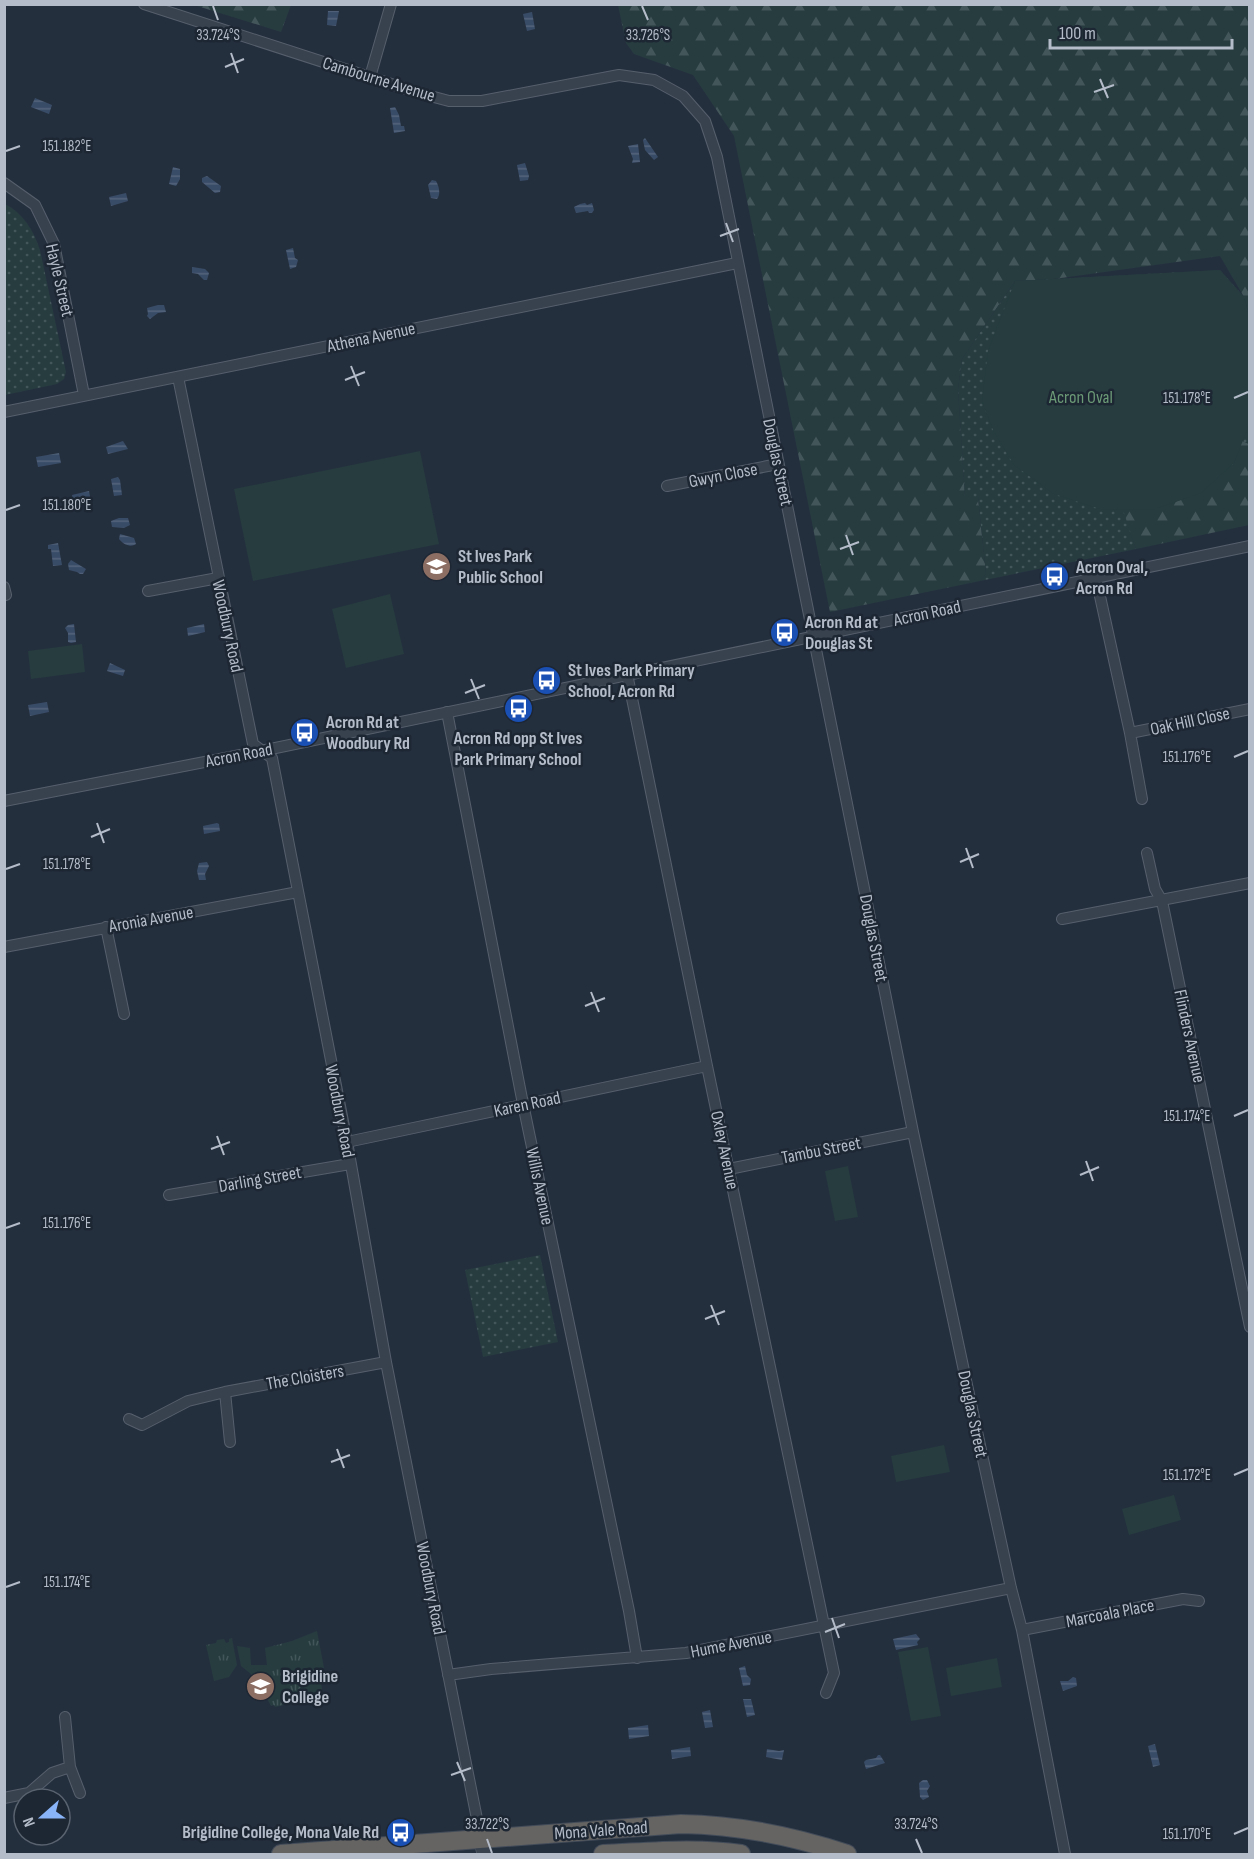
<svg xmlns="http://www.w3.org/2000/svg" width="1254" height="1859" font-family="'Sofia Sans Condensed',sans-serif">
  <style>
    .grass { fill: url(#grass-tufts) }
    .forest { fill: url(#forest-firs) }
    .park { fill: url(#park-dots) }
    .garden { fill: #263c3f }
    .water { fill: url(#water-rules) }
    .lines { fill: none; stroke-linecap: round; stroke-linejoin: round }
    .minor-casing { stroke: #565f6c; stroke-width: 12 }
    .tertiary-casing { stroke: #565f6c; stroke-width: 15 }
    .trunk-casing { stroke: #434c59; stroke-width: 20 }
    .minor { stroke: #38414e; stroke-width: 10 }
    .tertiary { stroke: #38414e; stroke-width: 14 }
    .trunk { stroke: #656462; stroke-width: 18 }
    .ticks { fill: none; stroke: #b4bcc9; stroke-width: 2 }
    .labels { text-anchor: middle; stroke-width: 5; stroke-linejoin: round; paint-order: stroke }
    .street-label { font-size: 18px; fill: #b4bcc9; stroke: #1d2633 }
    .park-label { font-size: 18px; fill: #6b9a76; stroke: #1d2633 }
    .poi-label { font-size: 18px; font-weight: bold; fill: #b4bcc9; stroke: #1d2633; text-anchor: start }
    .ticks-label { font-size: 15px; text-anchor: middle; fill: #b4bcc9; stroke: #1d2633; stroke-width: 5; stroke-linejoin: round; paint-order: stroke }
  </style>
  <defs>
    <pattern id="grass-tufts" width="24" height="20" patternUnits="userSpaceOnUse" patternTransform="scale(1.5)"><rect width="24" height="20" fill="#263c3f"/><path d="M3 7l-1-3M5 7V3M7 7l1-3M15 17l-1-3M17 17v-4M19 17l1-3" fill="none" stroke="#435659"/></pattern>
    <pattern id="forest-firs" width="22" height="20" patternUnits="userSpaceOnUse" patternTransform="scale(1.5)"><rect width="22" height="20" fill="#263c3f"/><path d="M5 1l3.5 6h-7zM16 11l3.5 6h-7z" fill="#435659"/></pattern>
    <pattern id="park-dots" width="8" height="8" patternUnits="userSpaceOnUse" patternTransform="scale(1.5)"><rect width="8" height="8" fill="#263c3f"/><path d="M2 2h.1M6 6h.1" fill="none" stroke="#435659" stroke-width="1.8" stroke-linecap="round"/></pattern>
    <pattern id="water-rules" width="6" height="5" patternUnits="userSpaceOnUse" patternTransform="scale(1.5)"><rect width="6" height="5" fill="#394c67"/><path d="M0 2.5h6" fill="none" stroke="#53647b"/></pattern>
  </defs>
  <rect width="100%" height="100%" fill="#242f3e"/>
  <path class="grass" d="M317 1631 324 1668 319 1669 323 1696 275 1707 274 1705 271 1706 256 1678 241 1666 237 1646 250 1648 251 1665H267L265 1648 292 1641Z
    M232 1638 237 1665 229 1677 214 1681 206 1645 216 1643 217 1640 224 1639 226 1643 229 1642V1639Z"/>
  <path class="forest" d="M194 5 291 4V5L281 32Z
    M618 5H1249V315L1244 297 1220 256 1054 279 1015 281 962 359 958 389 965 496 978 497 986 574 980 581 830 612 734 136 693 75 634 54 626 43Z
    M1242 440 1249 444V525L1136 549 1122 510H1152L1234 463Z"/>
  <path class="park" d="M5 204C23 213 34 231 40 250L66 372 64 379 57 384 5 395Z
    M1220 270 1244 297 1249 315V444L1242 441 1234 463 1201 493 1152 510H1123L1136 549 980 581 986 574 978 497H965L958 389 962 359 1015 281Z
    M540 1255 558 1342 483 1357 465 1270Z"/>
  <path class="garden" d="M1220 270 1244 297 1249 315V425L1234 463 1201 493 1152 510 1100 509 1054 494 1014 465 993 430 982 401 988 351 1015 281Z
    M420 451 439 544 253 581 234 489Z
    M390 594 404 654 346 668 332 609Z
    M82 644 85 672 31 679 28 651Z
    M848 1166 858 1217 835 1221 825 1171Z
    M944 1445 950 1472 896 1482 891 1456Z
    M1174 1495 1181 1520 1129 1535 1122 1509Z
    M928 1647 941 1716 911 1721 898 1652Z
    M997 1658 1002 1687 951 1696 946 1668Z"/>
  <path class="water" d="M328 11H339L336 26 327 25Z
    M532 12 535 29 527 31 523 14Z
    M35 98 52 105 49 114 31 107Z
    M395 107 399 115 401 126H404L405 131 394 133 390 108Z
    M645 138 658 157 654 160 645 150 643 140Z
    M638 144 640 162 632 163 633 159 628 146Z
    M525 163 529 176 528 180 520 181 517 165Z
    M173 167 180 169V179L176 186 169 184Z
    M207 176 221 186 220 192 215 193 202 182V178Z
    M432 180 436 181C439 186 441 194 437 199L431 198 428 185Z
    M126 193 128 201 111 206 109 197Z
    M585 203 587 205 592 203 594 210 592 213H589L588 211 576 213 574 207 580 204Z
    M293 248 295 258 298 260 296 267 290 269 286 250Z
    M192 267 205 269 209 273 207 280H204L198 274 192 273Z
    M158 305H164L166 312 158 313 150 319 147 316 148 314 147 308Z
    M123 441 128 449 108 454 106 447Z
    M59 453 61 463 38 467 36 457Z
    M118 477 120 480 122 495 114 496 111 479Z
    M89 491 91 502 74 505 72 495Z
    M119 518H128L130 525 124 528 112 527 111 521Z
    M120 534 134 538 136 544C130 548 123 544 119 539Z
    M58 543 62 565 53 566 51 549H48V545Z
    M71 560 86 569 83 574H80L77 572 69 570 68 564Z
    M74 624 76 642 71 643 68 642V633L65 628 68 625Z
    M204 624 205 632 188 636 187 628Z
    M110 663 125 670 123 676 107 671Z
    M47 702 49 712 30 716 28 705Z
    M217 823 219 824 220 831 204 834 203 826Z
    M207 862 209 866 205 874 206 880H199L197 871 199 863Z
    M916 1634 920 1639 917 1642 918 1645 896 1650 893 1639Z
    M745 1666 747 1675 751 1679 750 1685 743 1686 739 1668Z
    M1073 1677 1076 1678 1077 1686 1063 1691 1060 1681H1068Z
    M743 1699H751L755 1715 747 1717Z
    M710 1710 713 1727 705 1728 702 1712Z
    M648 1725 649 1736 629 1739 628 1728Z
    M1155 1744 1160 1765 1153 1767 1148 1746Z
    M690 1747 691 1756 672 1759 671 1750Z
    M767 1749 779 1751 784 1750 782 1760 766 1757Z
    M878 1755H880L885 1763 866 1769 864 1762 866 1760 876 1758Z
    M923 1780H927L930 1786 927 1791 929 1797 923 1800 920 1797 919 1783Z"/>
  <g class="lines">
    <defs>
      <path id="minor" d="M144 4 419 93 449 101H482L619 75 654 80 683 96 705 121 717 157 913 1132 976 1427 1011 1588 1022 1630 1065 1854
        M370 77 391 4
        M4 183 35 205 54 244 84 395
        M178 377 253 744 272 758 347 1142 386 1362 481 1839
        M4 412 737 263
        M667 486 778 464
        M1096 578 1130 733 1142 799
        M4 587 6 595
        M148 591 218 578
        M627 674 707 1066 834 1673 826 1693
        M447 712 523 1104 629 1611 637 1658
        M1130 733 1250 709
        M4 801 261 751 1250 546
        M1147 853 1155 889 1162 901 1250 1327
        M1062 919 1250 883
        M106 927 124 1014
        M4 947 298 892
        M347 1142 707 1066
        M729 1169 913 1132
        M169 1195 350 1164
        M225 1392 230 1442
        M129 1419 142 1425 188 1401 225 1392 386 1362
        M1022 1630 1183 1599 1199 1601
        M448 1675 491 1669 686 1653 1011 1588
        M65 1717 70 1767 80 1793
        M4 1798 29 1793 52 1773 70 1767"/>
      <path id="tertiary" d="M481 1839 484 1854"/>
      <path id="trunk" d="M281 1854 681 1824C739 1825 793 1836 847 1854
        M603 1854C649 1852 695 1847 741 1854"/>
    </defs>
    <use href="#minor" class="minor-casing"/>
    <use href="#tertiary" class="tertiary-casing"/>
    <use href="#trunk" class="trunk-casing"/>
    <use href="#minor" class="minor"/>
    <use href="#tertiary" class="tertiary"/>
    <use href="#trunk" class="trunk"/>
  </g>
  <path class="ticks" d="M213 6 218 20M642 6 648 20M231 53 238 73M225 67 244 59M1100 79 1108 98M1094 92 1114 85M6 151 20 146M726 223 733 242M720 236 739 229M351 366 359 386M345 380 365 372M1234 398 1248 392M6 510 20 505M846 535 853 555M840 549 859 542M471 679 479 699M465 693 485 685M1234 757 1248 751M97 823 104 843M91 837 110 829M966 848 973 868M960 862 979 854M6 869 20 864M591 992 599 1012M585 1006 605 998M1234 1116 1248 1110M217 1136 224 1155M211 1149 230 1142M1086 1161 1093 1181M1080 1175 1099 1167M6 1228 20 1223M711 1305 719 1325M705 1319 725 1311M337 1449 344 1468M331 1462 350 1455M1234 1475 1248 1469M6 1587 20 1582M832 1618 839 1638M825 1632 845 1624M457 1762 465 1781M451 1775 471 1768M1234 1834 1248 1828M487 1839 492 1853M916 1839 922 1853"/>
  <defs>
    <symbol id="school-disc" viewBox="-11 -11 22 22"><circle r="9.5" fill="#8d6e63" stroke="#1d2633"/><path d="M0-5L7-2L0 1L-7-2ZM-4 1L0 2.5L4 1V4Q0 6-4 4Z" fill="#fff"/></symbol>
    <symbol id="bus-disc" viewBox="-11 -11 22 22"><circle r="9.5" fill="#1a4fb4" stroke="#1d2633"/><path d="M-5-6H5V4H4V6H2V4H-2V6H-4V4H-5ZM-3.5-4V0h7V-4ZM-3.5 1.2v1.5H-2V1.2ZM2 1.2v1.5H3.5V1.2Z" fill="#fff"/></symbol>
  </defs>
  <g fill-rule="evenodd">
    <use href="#school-disc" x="420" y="550" width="33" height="33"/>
    <use href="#bus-disc" x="1038" y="560" width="33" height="33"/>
    <use href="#bus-disc" x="768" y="616" width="33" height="33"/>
    <use href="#bus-disc" x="530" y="664" width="33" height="33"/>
    <use href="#bus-disc" x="502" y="692" width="33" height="33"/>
    <use href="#bus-disc" x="288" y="716" width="33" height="33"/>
    <use href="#school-disc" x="244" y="1670" width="33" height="33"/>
    <use href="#bus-disc" x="384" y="1816" width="33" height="33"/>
  </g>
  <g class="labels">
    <g class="street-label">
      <text transform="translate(379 79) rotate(17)" y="6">Cambourne Avenue</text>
      <text transform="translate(60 280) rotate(77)" y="6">Hayle Street</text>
      <text transform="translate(371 337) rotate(-12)" y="6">Athena Avenue</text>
      <text transform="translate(778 462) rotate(78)" y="6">Douglas Street</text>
      <text transform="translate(723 475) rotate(-11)" y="6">Gwyn Close</text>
      <text transform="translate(927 613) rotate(-12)" y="6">Acron Road</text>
      <text transform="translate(228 626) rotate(78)" y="6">Woodbury Road</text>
      <text transform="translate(1190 721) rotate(-12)" y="6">Oak Hill Close</text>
      <text transform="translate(239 755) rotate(-11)" y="6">Acron Road</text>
      <text transform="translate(151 919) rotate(-10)" y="6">Aronia Avenue</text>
      <text transform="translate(874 938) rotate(79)" y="6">Douglas Street</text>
      <text transform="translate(1190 1036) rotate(78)" y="6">Flinders Avenue</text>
      <text transform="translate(527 1104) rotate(-12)" y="6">Karen Road</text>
      <text transform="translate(340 1111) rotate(79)" y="6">Woodbury Road</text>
      <text transform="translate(725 1150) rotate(78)" y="6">Oxley Avenue</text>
      <text transform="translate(821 1150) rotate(-11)" y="6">Tambu Street</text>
      <text transform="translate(260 1179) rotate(-10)" y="6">Darling Street</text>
      <text transform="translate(540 1186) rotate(78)" y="6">Willis Avenue</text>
      <text transform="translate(305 1377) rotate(-10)" y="6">The Cloisters</text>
      <text transform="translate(973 1414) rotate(78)" y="6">Douglas Street</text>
      <text transform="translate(431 1588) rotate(79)" y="6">Woodbury Road</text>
      <text transform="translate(1110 1613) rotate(-11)" y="6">Marcoala Place</text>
      <text transform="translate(731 1644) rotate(-11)" y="6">Hume Avenue</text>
      <text transform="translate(601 1830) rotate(-4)" y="6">Mona Vale Road</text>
    </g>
    <g class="park-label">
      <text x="1081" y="403">Acron Oval</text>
    </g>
    <g class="poi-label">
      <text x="458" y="562">St Ives Park<tspan x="458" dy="21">Public School</tspan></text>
      <text x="1076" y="573">Acron Oval,<tspan x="1076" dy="21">Acron Rd</tspan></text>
      <text x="805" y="628">Acron Rd at<tspan x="805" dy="21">Douglas St</tspan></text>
      <text x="568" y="676">St Ives Park Primary<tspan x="568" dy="21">School, Acron Rd</tspan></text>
      <text x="326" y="728">Acron Rd at<tspan x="326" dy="21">Woodbury Rd</tspan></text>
      <text x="518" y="744" text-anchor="middle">Acron Rd opp St Ives<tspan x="518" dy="21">Park Primary School</tspan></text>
      <text x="282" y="1682">Brigidine<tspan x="282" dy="21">College</tspan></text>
      <text x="379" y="1838" text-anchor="end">Brigidine College, Mona Vale Rd</text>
    </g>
  </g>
  <g class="ticks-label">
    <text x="218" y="40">33.724°S</text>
    <text x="648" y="40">33.726°S</text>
    <text x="67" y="151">151.182°E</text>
    <text x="1187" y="403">151.178°E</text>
    <text x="67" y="510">151.180°E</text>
    <text x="1187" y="762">151.176°E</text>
    <text x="67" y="869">151.178°E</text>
    <text x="1187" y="1121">151.174°E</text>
    <text x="67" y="1228">151.176°E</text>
    <text x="1187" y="1480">151.172°E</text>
    <text x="67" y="1587">151.174°E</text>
    <text x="487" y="1829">33.722°S</text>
    <text x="916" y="1829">33.724°S</text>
    <text x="1187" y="1839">151.170°E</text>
  </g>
  <rect width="1254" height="1859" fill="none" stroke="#b4bcc9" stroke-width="12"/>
  <g transform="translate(42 1817) rotate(249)"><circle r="28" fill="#1d2633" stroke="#59626f" stroke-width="1.5"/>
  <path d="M0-4.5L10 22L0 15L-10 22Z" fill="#8ab4f8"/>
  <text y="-9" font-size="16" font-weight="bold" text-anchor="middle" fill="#b4bcc9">N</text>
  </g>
  <path d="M1050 39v9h182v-9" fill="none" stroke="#b4bcc9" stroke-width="3"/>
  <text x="1059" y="39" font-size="18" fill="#b4bcc9" stroke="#1d2633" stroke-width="4.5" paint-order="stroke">100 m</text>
</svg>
